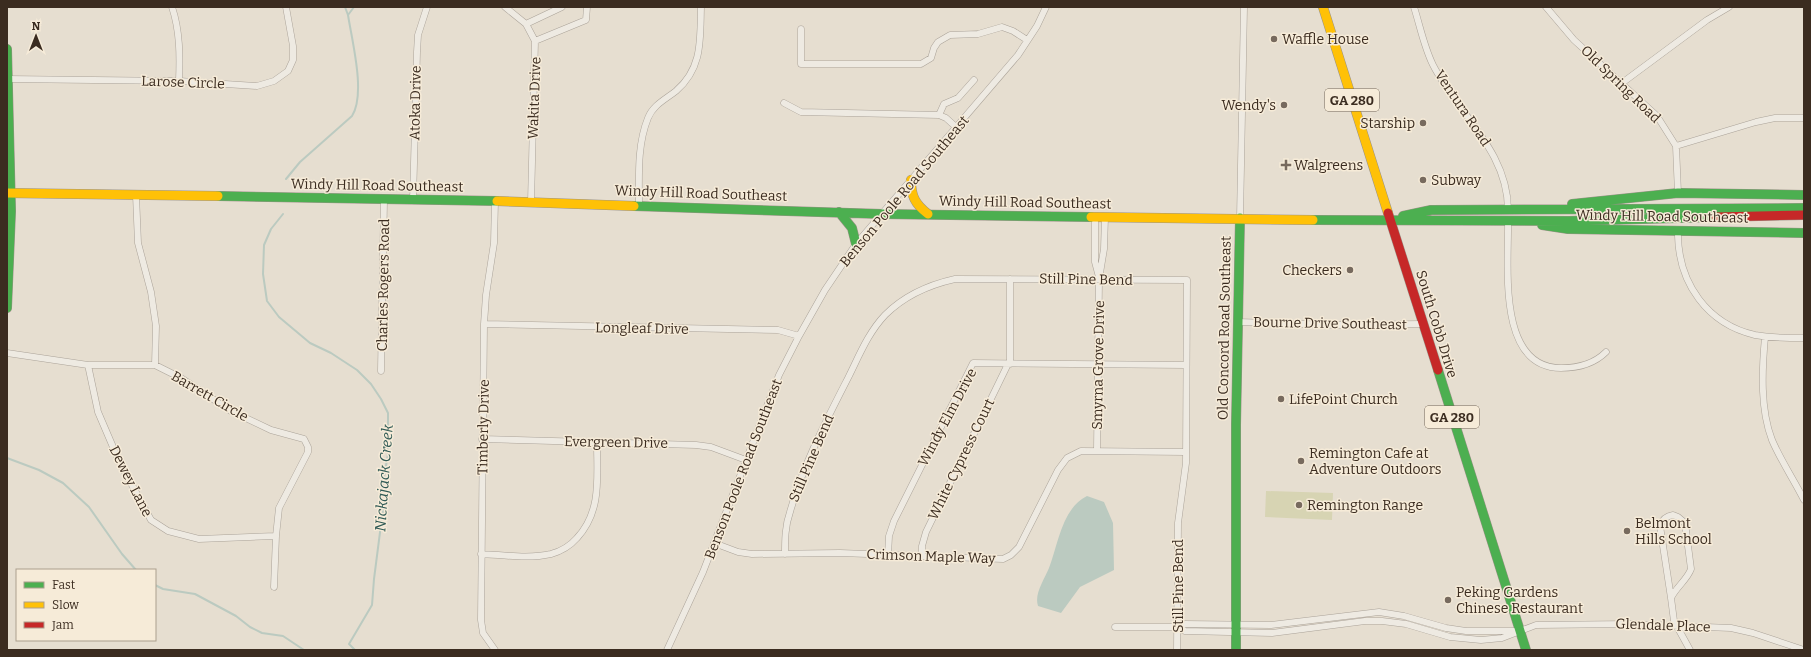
<svg xmlns="http://www.w3.org/2000/svg" width="1811" height="657" font-family="Bitter,serif">
  <style>
    .green { fill: #d7d4b3 }
    .water { fill: #bbcac0 }
    .lines { fill: none; stroke-linecap: round; stroke-linejoin: round }
    .stream { stroke: #bbcac0; stroke-width: 2 }
    .street-casing { stroke: #aba399; stroke-width: 7 }
    .fast-casing { stroke: #9b9388; stroke-width: 10 }
    .slow-casing { stroke: #9b9388; stroke-width: 10 }
    .jam-casing { stroke: #9b9388; stroke-width: 10 }
    .street { stroke: #eeeae2; stroke-width: 6 }
    .fast { stroke: #4caf50; stroke-width: 9 }
    .slow { stroke: #ffc107; stroke-width: 9 }
    .jam { stroke: #c62828; stroke-width: 9 }
    .poi-dot { fill: #776a5e; stroke: #f6ebd8; stroke-width: 1.5 }
    .labels { text-anchor: middle; stroke-width: 3; stroke-linejoin: round; paint-order: stroke }
    .shield { fill: #f6ebd8; stroke: #736557; stroke-width: 1 }
    .shield-label { font-size: 13px; font-weight: bold; fill: #3b2c20 }
    .poi-label { font-size: 14px; fill: #3b2c20; stroke: #f6ebd8; text-anchor: start }
    .street-label { font-size: 14px; fill: #3b2c20; stroke: #f6ebd8 }
    .water-label { font-size: 15px; font-style: italic; fill: #305a55; stroke: #f6ebd8 }
  </style>
  <rect width="100%" height="100%" fill="#e6ded0"/>
  <path class="green" d="M1266 491 1333 493 1332 520 1265 517Z"/>
  <path class="water" d="M1087 496 1104 502 1113 523 1114 570 1080 587 1061 613 1038 606C1034 594 1044 580 1049 568 1058 545 1062 508 1087 496Z"/>
  <g class="lines">
    <path class="stream" d="M348 15 354 7
      M286 179 300 162 352 116C366 94 352 41 348 15L345 7
      M283 214 271 229 264 245 263 274 267 301 279 317 310 343 331 353 357 370 371 384 381 399 388 413V454L380 500 383 509 374 579 372 605 349 644 355 650
      M7 458 39 470 63 483 89 507 122 554 136 570
      M155 585 163 589 195 594 236 616 250 627 262 633 283 636 304 650"/>
    <defs>
      <path id="street" d="M172 7C180 31 180 56 179 81
        M505 7 526 24 535 41 531 202
        M1414 7C1420 26 1424 47 1433 65 1458 114 1508 151 1508 210
        M1546 7 1574 40 1657 116 1676 146 1678 193
        M526 24 562 7
        M801 29V64H921L931 58 934 48 938 42 950 35 978 34 1002 27 1013 31 1027 40
        M535 41 586 20 587 7
        M7 79 179 81 257 86 274 81 288 71 293 60V46L286 7
        M1622 83 1707 20 1729 7
        M784 103 801 112 939 115 946 118 956 127
        M939 115 944 104 958 98 974 80
        M1676 146 1756 122 1775 118H1804
        M136 195 138 243 151 292 156 326 155 365
        M413 200 417 52 418 35 427 7
        M495 201 494 243 486 295 484 324 481 620 483 633 495 650
        M639 205C639 176 637 145 648 118 653 105 666 99 676 91 703 68 700 39 701 7
        M1095 217V262L1099 277
        M1240 218 1244 7
        M1508 221C1509 263 1496 368 1561 368 1578 368 1594 364 1606 352
        M1678 236C1679 283 1707 324 1755 335 1771 338 1788 338 1804 338
        M1238 322 1337 325 1422 324
        M484 324 778 330 799 336
        M1765 337C1762 370 1760 409 1772 440 1781 461 1794 480 1804 500
        M7 353 88 365H155L181 378 231 411 271 430 304 439 308 447V452L279 508 276 536 274 587
        M1010 364V279
        M88 365 98 412 119 461 151 520 168 531 199 539 276 536
        M381 371 384 200
        M482 439 696 445 711 447 746 460
        M1097 450 1099 279 1104 249 1105 217
        M1673 515 1678 517 1685 523 1691 569C1687 580 1676 587 1671 598L1660 526C1662 520 1666 516 1673 515Z
        M714 543 738 552 752 554 840 553 1003 559 1011 555 1019 547 1058 470 1067 458 1081 451 1186 452
        M481 554C504 555 529 559 551 554 562 551 570 546 577 538 602 511 597 477 597 442
        M785 554C785 540 785 526 790 512 803 465 826 421 848 378 859 356 868 333 885 315 904 296 928 285 955 279L1187 280 1186 463 1178 523 1177 650
        M888 555 889 536 894 521 973 363 1186 365
        M922 556V546L926 532 1008 364
        M1671 598 1674 621 1690 650
        M1115 627H1177L1185 631 1272 633 1365 621H1382L1406 624 1450 637 1481 640 1502 638 1536 625 1630 624 1731 628 1753 633 1804 650
        M1177 627 1185 624 1271 625 1379 612 1404 616 1446 628 1466 631H1515
        M667 650 703 572 779 375 799 336 825 290 856 244 1018 55 1037 26 1046 7"/>
      <path id="fast" d="M7 49 11 211 7 308
        M218 196 497 201
        M1572 204 1678 193 1804 195
        M634 206 882 214 1091 217
        M839 212 852 228 856 244
        M1403 216 1431 210 1804 208
        M1313 220 1569 221 1716 217
        M1542 225 1568 229 1804 233
        M1438 370 1526 650
        M1236 650V425L1240 218"/>
      <path id="slow" d="M1323 7 1388 213
        M911 180C911 196 915 204 928 214
        M7 193 218 196
        M497 201 634 206
        M1091 217 1313 220"/>
      <path id="jam" d="M1388 213 1438 370
        M1716 217 1804 215"/>
    </defs>
    <use href="#street" class="street-casing"/>
    <use href="#fast" class="fast-casing"/>
    <use href="#slow" class="slow-casing"/>
    <use href="#jam" class="jam-casing"/>
    <use href="#street" class="street"/>
    <use href="#fast" class="fast"/>
    <use href="#slow" class="slow"/>
    <use href="#jam" class="jam"/>
  </g>
  <g class="poi-dot">
    <circle cx="1274" cy="39" r="4"/>
    <circle cx="1284" cy="105" r="4"/>
    <circle cx="1423" cy="123" r="4"/>
    <path d="M1284 159h4v4h4v4h-4v4h-4v-4h-4v-4h4z"/>
    <circle cx="1423" cy="180" r="4"/>
    <circle cx="1350" cy="270" r="4"/>
    <circle cx="1281" cy="399" r="4"/>
    <circle cx="1301" cy="461" r="4"/>
    <circle cx="1299" cy="505" r="4"/>
    <circle cx="1627" cy="531" r="4"/>
    <circle cx="1448" cy="600" r="4"/>
  </g>
  <g class="labels">
    <g class="shield">
      <rect x="1325" y="89" width="54" height="22" rx="3"/>
      <rect x="1425" y="406" width="54" height="22" rx="3"/>
    </g>
    <g class="shield-label">
      <text x="1352" y="105">GA 280</text>
      <text x="1452" y="422">GA 280</text>
    </g>
    <g class="poi-label">
      <text x="1282" y="44">Waffle House</text>
      <text x="1276" y="110" text-anchor="end">Wendy's</text>
      <text x="1415" y="128" text-anchor="end">Starship</text>
      <text x="1294" y="170">Walgreens</text>
      <text x="1431" y="185">Subway</text>
      <text x="1342" y="275" text-anchor="end">Checkers</text>
      <text x="1289" y="404">LifePoint Church</text>
      <text x="1309" y="458">Remington Cafe at<tspan x="1309" dy="16">Adventure Outdoors</tspan></text>
      <text x="1307" y="510">Remington Range</text>
      <text x="1635" y="528">Belmont<tspan x="1635" dy="16">Hills School</tspan></text>
      <text x="1456" y="597">Peking Gardens<tspan x="1456" dy="16">Chinese Restaurant</tspan></text>
    </g>
    <g class="street-label">
      <text transform="translate(183 82) rotate(2)" y="5">Larose Circle</text>
      <text transform="translate(1621 84) rotate(44)" y="5">Old Spring Road</text>
      <text transform="translate(534 98) rotate(-88)" y="5">Wakita Drive</text>
      <text transform="translate(415 103) rotate(-89)" y="5">Atoka Drive</text>
      <text transform="translate(1463 108) rotate(56)" y="5">Ventura Road</text>
      <text transform="translate(377 185) rotate(1)" y="5">Windy Hill Road Southeast</text>
      <text transform="translate(904 191) rotate(-50)" y="5">Benson Poole Road Southeast</text>
      <text transform="translate(701 193) rotate(2)" y="5">Windy Hill Road Southeast</text>
      <text transform="translate(1025 202) rotate(1)" y="5">Windy Hill Road Southeast</text>
      <text transform="translate(1662 216) rotate(1)" y="5">Windy Hill Road Southeast</text>
      <text transform="translate(1086 279) rotate(1)" y="5">Still Pine Bend</text>
      <text transform="translate(383 285) rotate(-89)" y="5">Charles Rogers Road</text>
      <text transform="translate(1330 323) rotate(1)" y="5">Bourne Drive Southeast</text>
      <text transform="translate(1437 324) rotate(73)" y="5">South Cobb Drive</text>
      <text transform="translate(642 328) rotate(1)" y="5">Longleaf Drive</text>
      <text transform="translate(1224 328) rotate(-89)" y="5">Old Concord Road Southeast</text>
      <text transform="translate(1098 365) rotate(-89)" y="5">Smyrna Grove Drive</text>
      <text transform="translate(210 396) rotate(30)" y="5">Barrett Circle</text>
      <text transform="translate(947 417) rotate(-62)" y="5">Windy Elm Drive</text>
      <text transform="translate(483 427) rotate(-89)" y="5">Timberly Drive</text>
      <text transform="translate(616 442) rotate(1)" y="5">Evergreen Drive</text>
      <text transform="translate(811 458) rotate(-67)" y="5">Still Pine Bend</text>
      <text transform="translate(961 459) rotate(-64)" y="5">White Cypress Court</text>
      <text transform="translate(743 469) rotate(-69)" y="5">Benson Poole Road Southeast</text>
      <text transform="translate(131 481) rotate(63)" y="5">Dewey Lane</text>
      <text transform="translate(931 556) rotate(2)" y="5">Crimson Maple Way</text>
      <text transform="translate(1178 586) rotate(-90)" y="5">Still Pine Bend</text>
      <text transform="translate(1663 625) rotate(2)" y="5">Glendale Place</text>
    </g>
    <g class="water-label">
      <text transform="translate(384 478) rotate(-86)" y="5">Nickajack Creek</text>
    </g>
  </g>
  <rect width="1811" height="657" fill="none" stroke="#3b2c20" stroke-width="16"/>
  <rect x="16" y="569" width="140" height="72" fill="#f6ebd8" stroke="#ab9f8e"/>
  <rect x="24" y="582" width="20" height="6" fill="#4caf50" stroke="#ab9f8e"/>
  <text x="52" y="589" font-size="12" fill="#3b2c20">Fast</text>
  <rect x="24" y="602" width="20" height="6" fill="#ffc107" stroke="#ab9f8e"/>
  <text x="52" y="609" font-size="12" fill="#3b2c20">Slow</text>
  <rect x="24" y="622" width="20" height="6" fill="#c62828" stroke="#ab9f8e"/>
  <text x="52" y="629" font-size="12" fill="#3b2c20">Jam</text>
  <g transform="translate(36 36)" stroke="#f6ebd8" stroke-width="3" paint-order="stroke">
  <path d="M0-3L7 15L0 10L-7 15Z" fill="#3b2c20"/>
  <text y="-6" font-size="11" font-weight="bold" text-anchor="middle" fill="#3b2c20">N</text>
  </g>
</svg>
